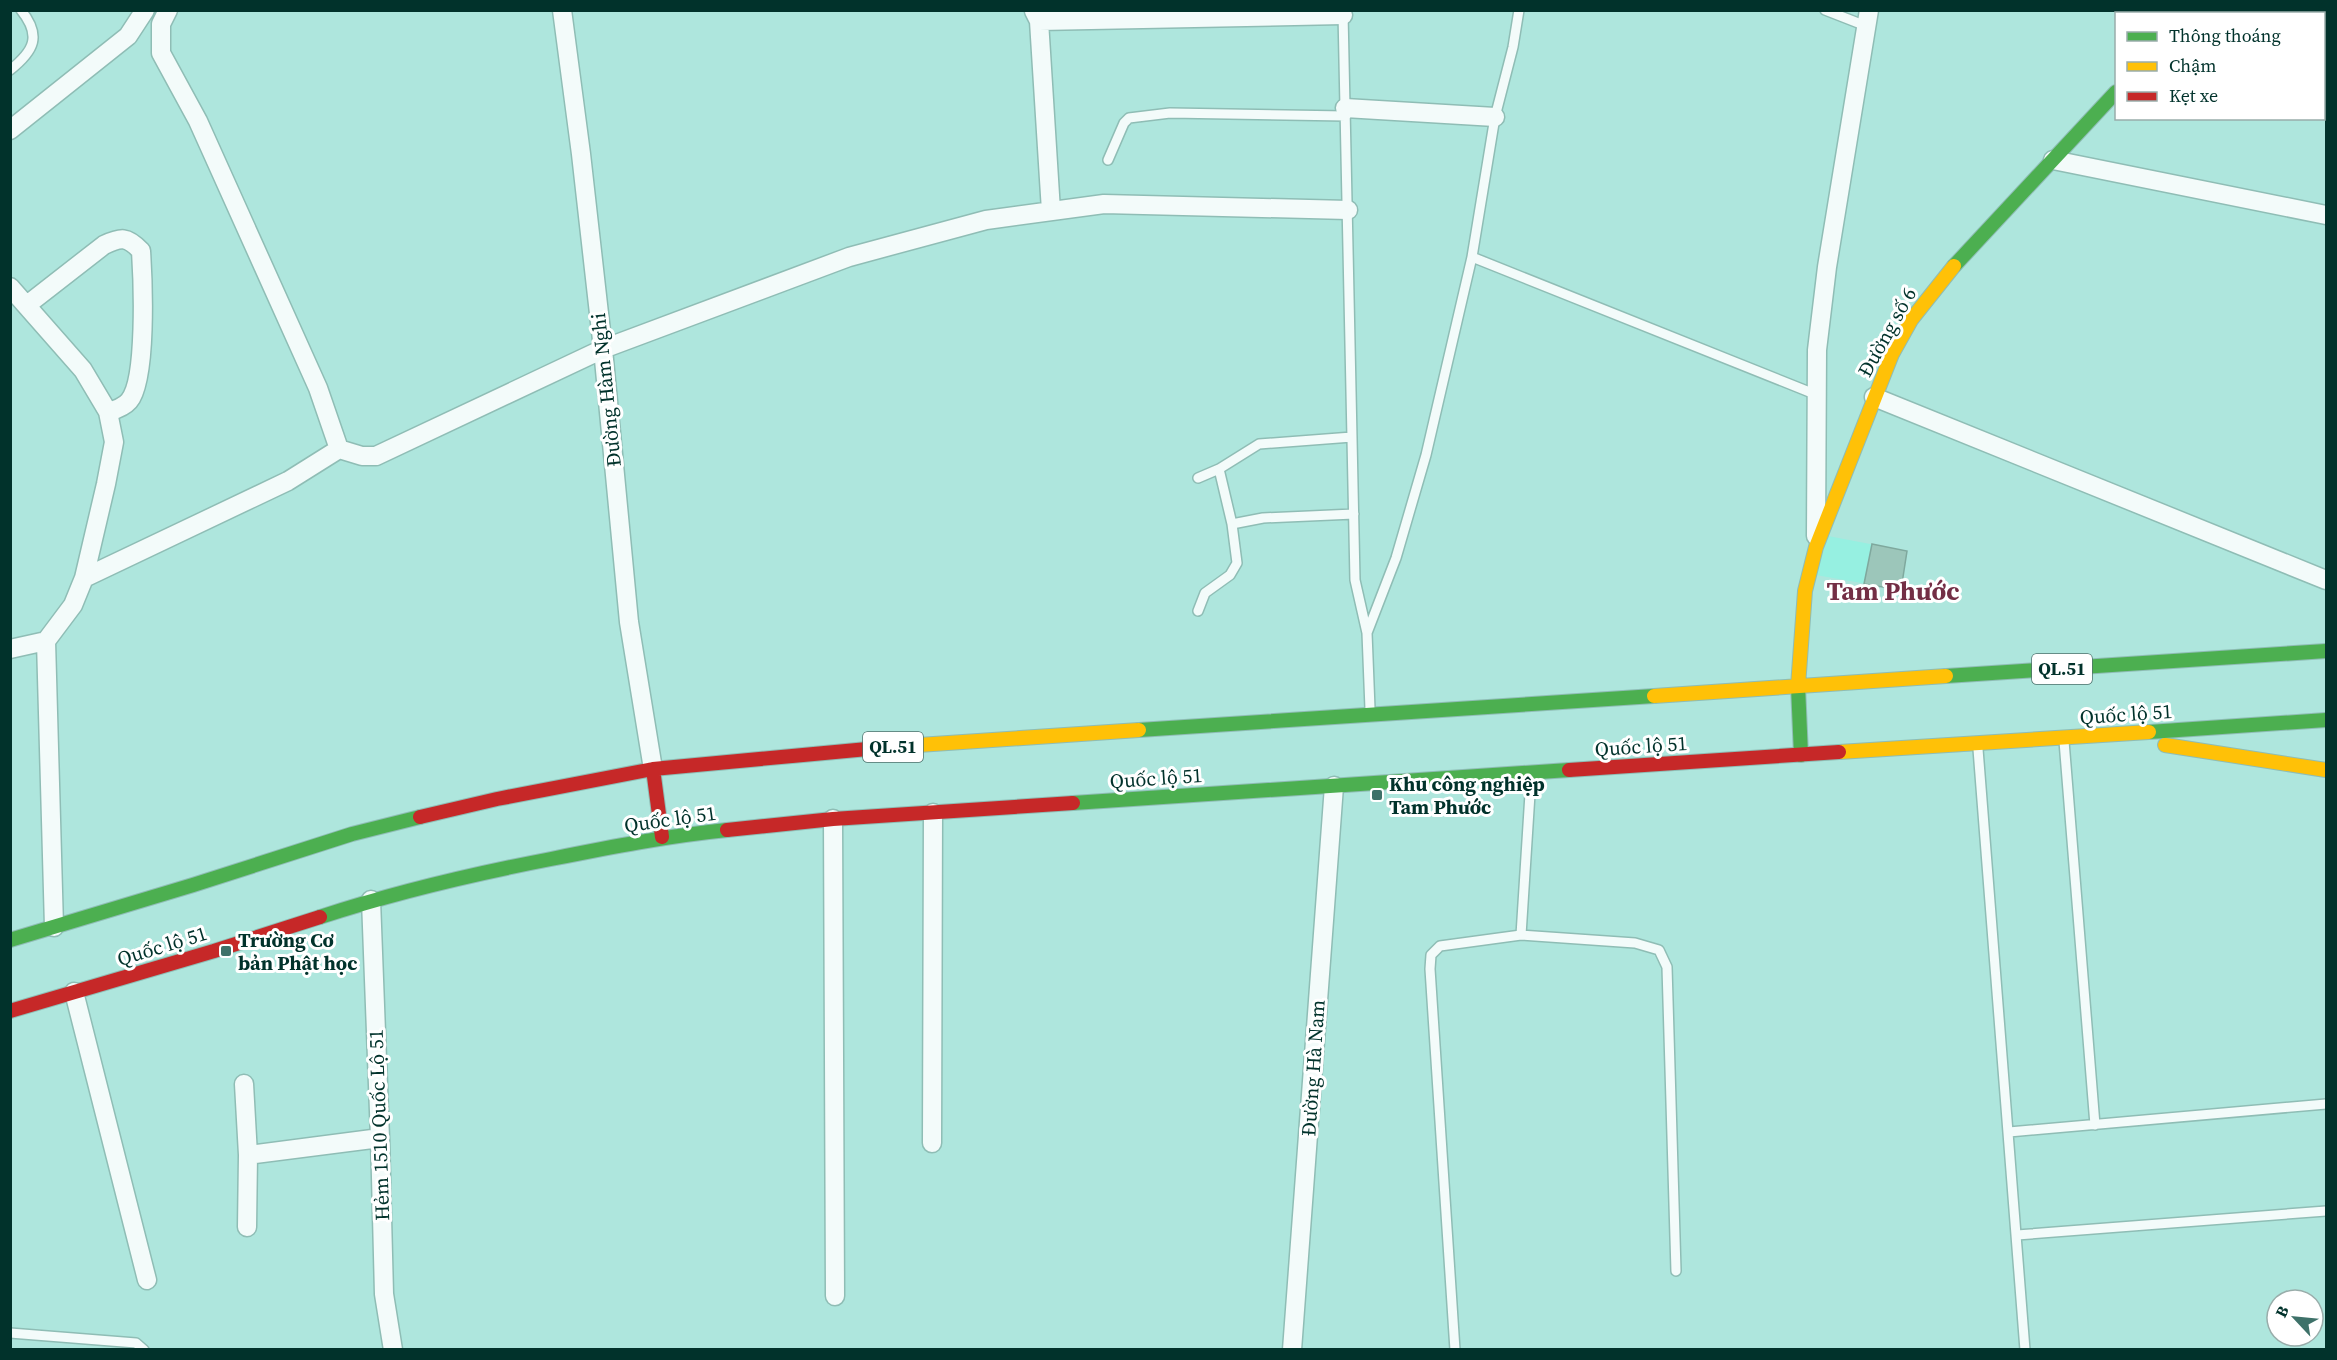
<svg xmlns="http://www.w3.org/2000/svg" width="2337" height="1360" font-family="'Source Serif 4',serif">
  <style>
    .built { fill: #96f0e1 }
    .building { fill: #9cc6ba; stroke: #7fa89d; stroke-width: 1.5 }
    .lines { fill: none; stroke-linecap: round; stroke-linejoin: round }
    .lane-casing { stroke: #8fbdb5; stroke-width: 12 }
    .street-casing { stroke: #8fbdb5; stroke-width: 21 }
    .fast-casing { stroke: #8fbdb5; stroke-width: 16 }
    .slow-casing { stroke: #8fbdb5; stroke-width: 16 }
    .jam-casing { stroke: #8fbdb5; stroke-width: 16 }
    .lane { stroke: #f3fbfa; stroke-width: 9 }
    .street { stroke: #f3fbfa; stroke-width: 18 }
    .fast { stroke: #4caf50; stroke-width: 14 }
    .slow { stroke: #ffc107; stroke-width: 14 }
    .jam { stroke: #c62828; stroke-width: 14 }
    .poi-dot { fill: #3e7169; stroke: #fff; stroke-width: 2 }
    .labels { text-anchor: middle; stroke-width: 6; stroke-linejoin: round; paint-order: stroke }
    .shield { fill: #fff; stroke: #4d706b; stroke-width: 1.5 }
    .shield-label { font-size: 18px; font-weight: bold; fill: #01322b }
    .street-label { font-size: 20px; fill: #01322b; stroke: #fff }
    .poi-label { font-size: 20px; font-weight: bold; fill: #01322b; stroke: #fff; text-anchor: start }
    .district-label { font-size: 26px; font-weight: bold; fill: #732e45; stroke: #fff }
  </style>
  <rect width="100%" height="100%" fill="#aee6dd"/>
  <path class="built" d="M1828 536 1907 551 1901 590 1816 575Z"/>
  <path class="building" d="M1872 544 1907 551 1901 590 1864 584Z"/>
  <g class="lines">
    <defs>
      <path id="lane" d="M1825 10 1866 26
        M1343 13 1355 580 1367 633
        M10 70C34 51 42 36 21 10
        M1108 160 1124 123 1129 118 1170 113 1346 116
        M1472 257 1817 395
        M1219 469 1232 524 1263 518 1354 514
        M1198 478 1219 469 1259 444 1352 437
        M1198 611 1205 593 1230 575 1237 563 1232 524
        M1370 709 1367 633 1396 558 1426 455 1472 257 1495 117 1513 47 1519 10
        M2064 741 2095 1125
        M1978 749 2025 1350
        M1521 935 1635 943 1659 950 1667 967 1676 1271
        M2009 1132 2326 1104
        M2017 1235 2326 1211
        M10 1333 136 1343 144 1350
        M1455 1350 1430 969 1431 955 1440 946 1521 935 1531 778"/>
      <path id="street" d="M562 10 581 154 603 349 629 622 653 769
        M1034 11 1039 21 1051 211
        M1039 21 1343 15
        M2324 94 2326 95
        M1345 108 1495 117
        M10 130 128 36 145 10
        M2053 160 2326 215
        M10 287 83 370 108 412 114 442 106 484 84 578 73 605 46 641 10 649
        M27 305 104 245C121 237 127 236 141 251 143 281 147 380 129 401 124 407 115 410 108 412
        M1874 397 2326 580
        M339 449 362 456H376L603 349 849 257 986 220 1104 204 1348 210
        M1816 536 1817 350 1827 267 1869 10
        M84 578 288 481 339 449 318 388 198 121 161 53V24L168 10
        M46 641 54 927
        M833 819 835 1296
        M371 900 380 1138 384 1294 393 1350
        M74 992 147 1280
        M244 1084 248 1155
        M932 1143 933 813
        M247 1227 248 1155 380 1138
        M1292 1350 1334 786"/>
      <path id="fast" d="M1954 266 2116 92
        M1946 676 2326 651
        M1798 686 1801 755
        M1139 730 1654 696
        M2149 732 2326 720
        M1073 803 1569 770
        M320 917C396 892 473 874 551 859 611 847 667 836 727 830
        M10 940 193 885 352 834 420 817"/>
      <path id="slow" d="M1798 686 1805 591 1816 547 1892 354 1911 320 1954 266
        M1654 696 1946 676
        M2165 745 2326 770
        M889 747 1139 730
        M1839 752 2149 732"/>
      <path id="jam" d="M2191 14 2194 10
        M653 769 662 837
        M1569 770 1839 752
        M420 817 497 799 653 769 889 747
        M727 830 833 819 1073 803
        M10 1011 214 951 320 917"/>
    </defs>
    <use href="#lane" class="lane-casing"/>
    <use href="#street" class="street-casing"/>
    <use href="#fast" class="fast-casing"/>
    <use href="#slow" class="slow-casing"/>
    <use href="#jam" class="jam-casing"/>
    <use href="#lane" class="lane"/>
    <use href="#street" class="street"/>
    <use href="#fast" class="fast"/>
    <use href="#slow" class="slow"/>
    <use href="#jam" class="jam"/>
  </g>
  <g class="poi-dot">
    <rect x="1371" y="789" width="12" height="12" rx="3"/>
    <rect x="220" y="945" width="12" height="12" rx="3"/>
  </g>
  <g class="labels">
    <g class="shield">
      <rect x="2032" y="654" width="60" height="30" rx="4.5"/>
      <rect x="863" y="732" width="60" height="30" rx="4.5"/>
    </g>
    <g class="shield-label">
      <text x="2062" y="675">QL.51</text>
      <text x="893" y="753">QL.51</text>
    </g>
    <g class="street-label">
      <text transform="translate(1887 332) rotate(-61)" y="7">Đường số 6</text>
      <text transform="translate(606 390) rotate(-96)" y="7">Đường Hàm Nghi</text>
      <text transform="translate(2126 714) rotate(-4)" y="7">Quốc lộ 51</text>
      <text transform="translate(1641 746) rotate(-4)" y="7">Quốc lộ 51</text>
      <text transform="translate(1156 778) rotate(-4)" y="7">Quốc lộ 51</text>
      <text transform="translate(670 819) rotate(-8)" y="7">Quốc lộ 51</text>
      <text transform="translate(162 946) rotate(-17)" y="7">Quốc lộ 51</text>
      <text transform="translate(1313 1068) rotate(-86)" y="7">Đường Hà Nam</text>
      <text transform="translate(379 1125) rotate(-92)" y="7">Hẻm 1510 Quốc Lộ 51</text>
    </g>
    <g class="poi-label">
      <text x="1389" y="791">Khu công nghiệp<tspan x="1389" dy="23">Tam Phước</tspan></text>
      <text x="238" y="947">Trường Cơ<tspan x="238" dy="23">bản Phật học</tspan></text>
    </g>
    <g class="district-label">
      <text x="1893" y="600">Tam Phước</text>
    </g>
  </g>
  <rect width="2337" height="1360" fill="none" stroke="#01322b" stroke-width="24"/>
  <rect x="2115" y="12" width="210" height="108" fill="#ffffff" stroke="#99adaa" stroke-width="1.5"/>
  <rect x="2127" y="32" width="30" height="9" fill="#4caf50" stroke="#99adaa" stroke-width="1.5"/>
  <text x="2169" y="42" font-size="18" fill="#01322b">Thông thoáng</text>
  <rect x="2127" y="62" width="30" height="9" fill="#ffc107" stroke="#99adaa" stroke-width="1.5"/>
  <text x="2169" y="72" font-size="18" fill="#01322b">Chậm</text>
  <rect x="2127" y="92" width="30" height="9" fill="#c62828" stroke="#99adaa" stroke-width="1.5"/>
  <text x="2169" y="102" font-size="18" fill="#01322b">Kẹt xe</text>
  <g transform="translate(2295 1318) rotate(296)"><circle r="28" fill="#ffffff" stroke="#99adaa" stroke-width="1.5"/>
  <path d="M0-4.5L10 22L0 15L-10 22Z" fill="#3e7169"/>
  <text y="-9" font-size="16" font-weight="bold" text-anchor="middle" fill="#01322b">B</text>
  </g>
</svg>
